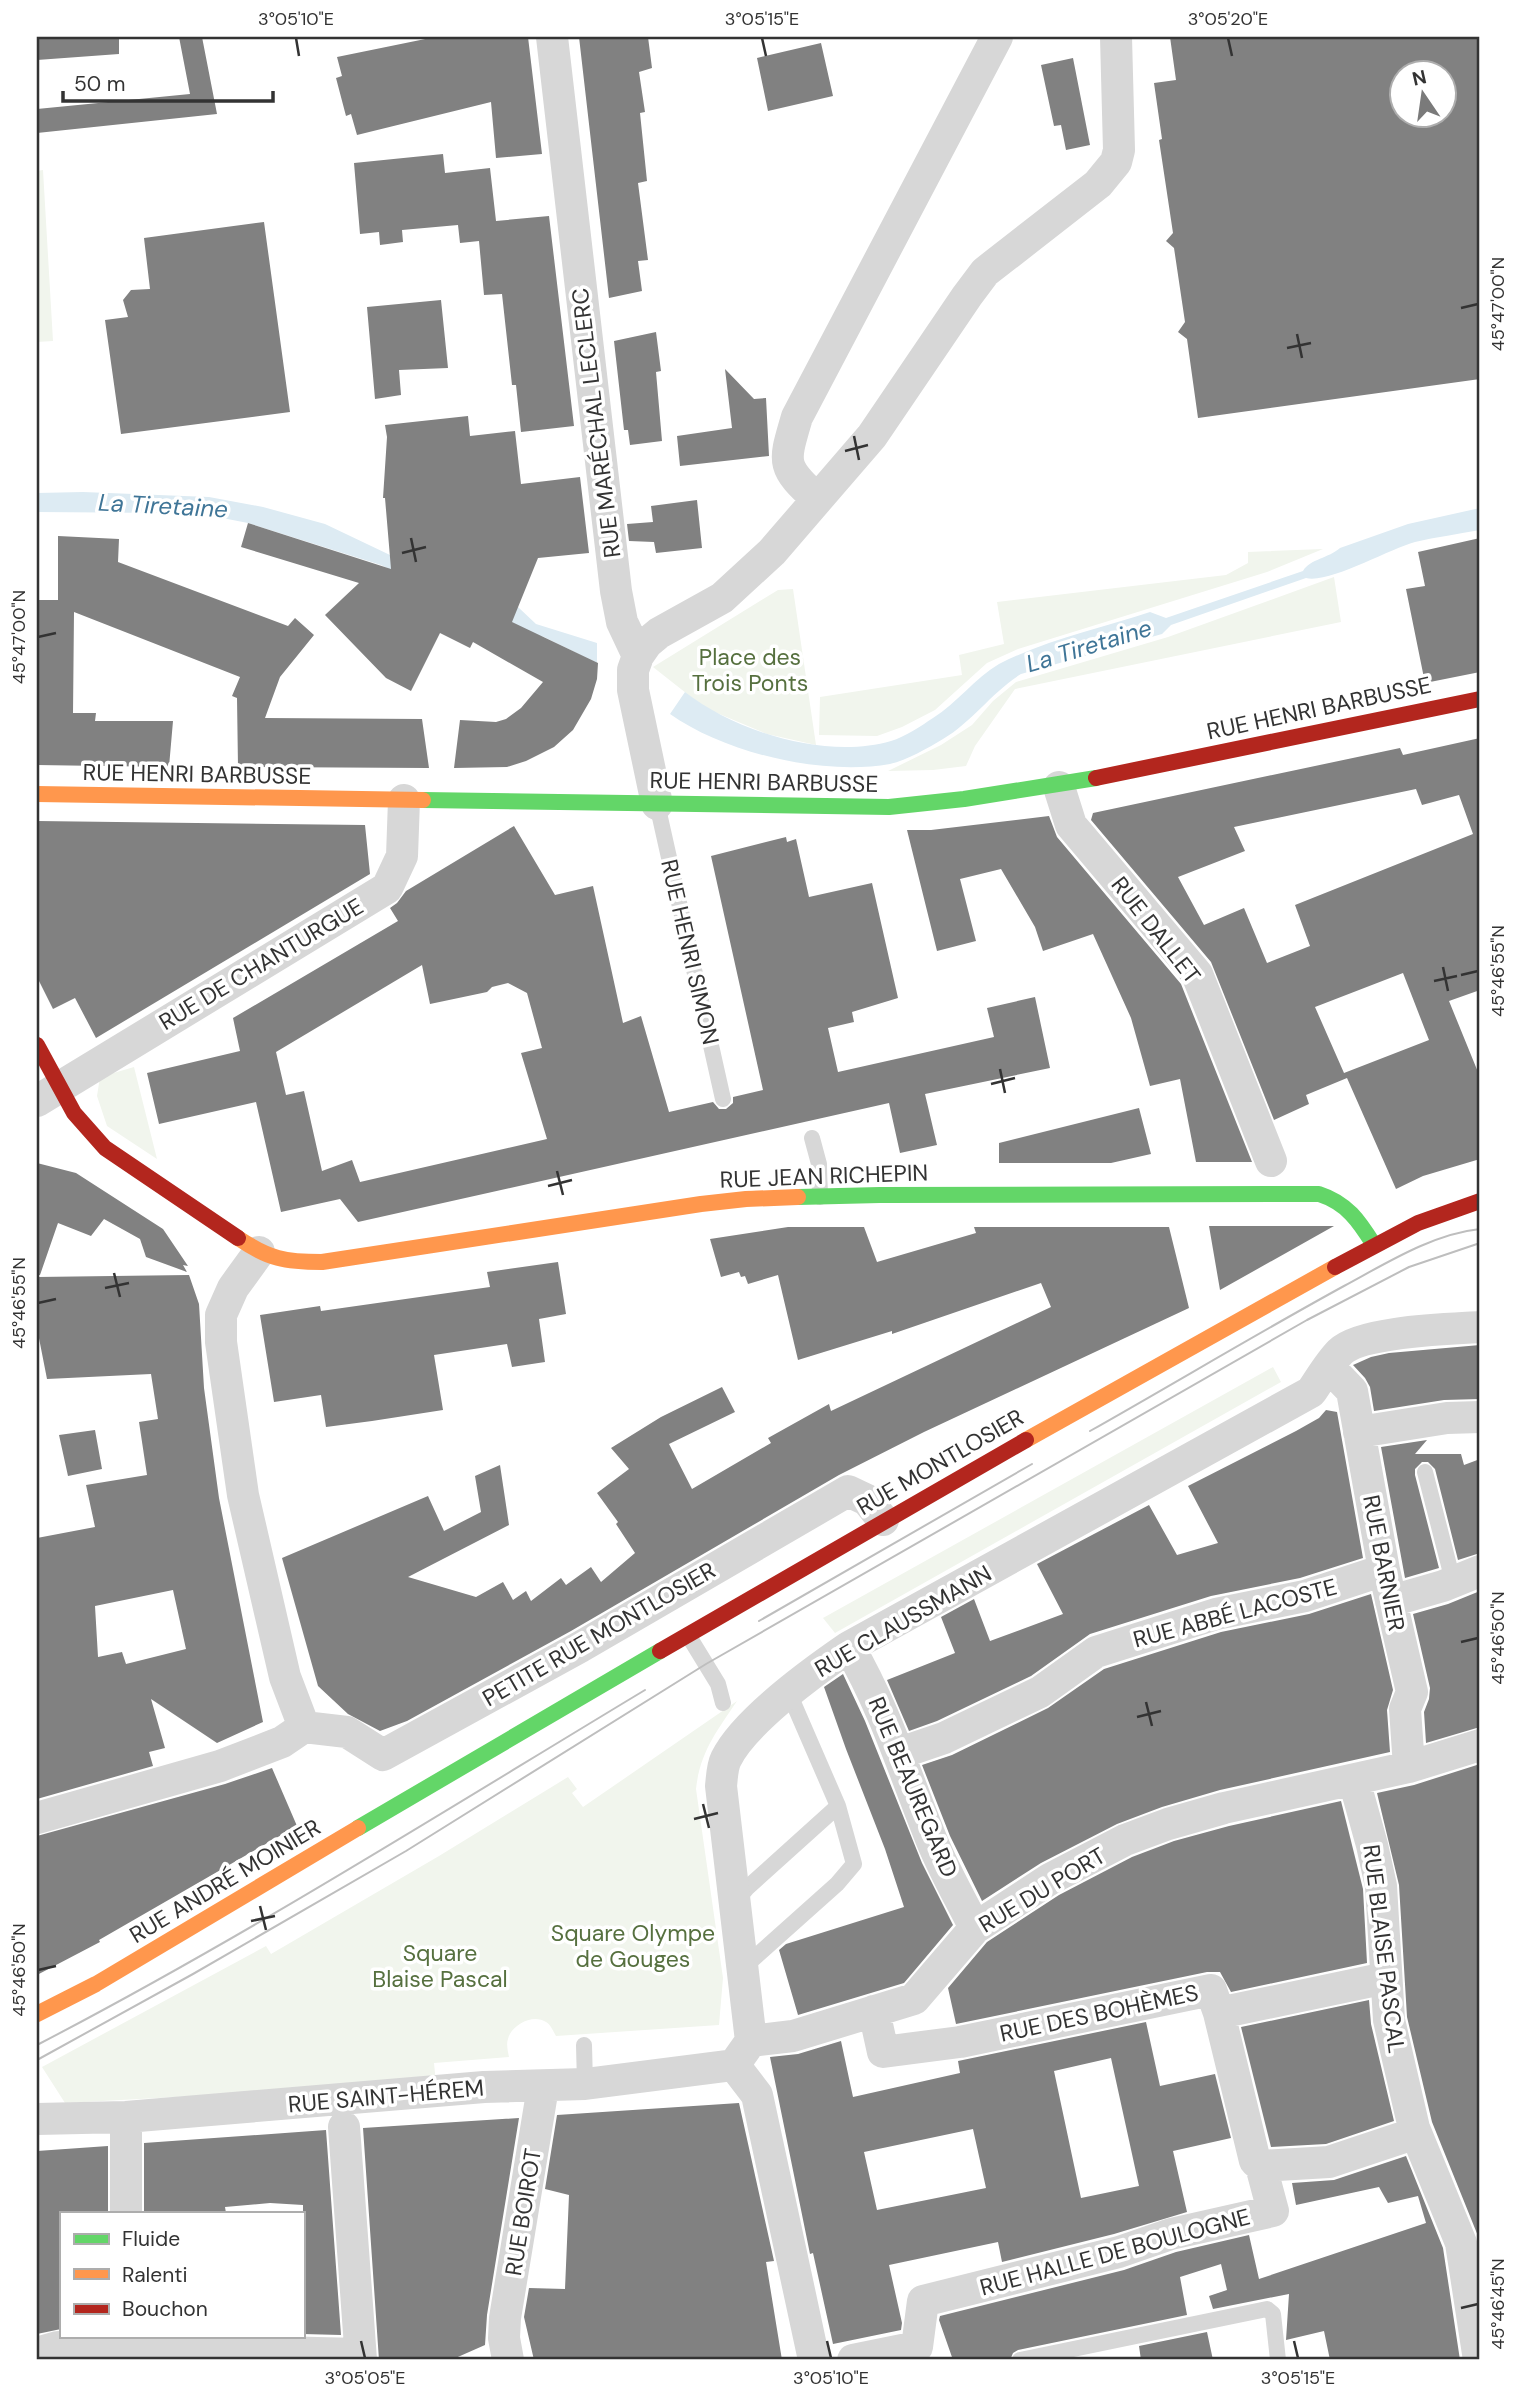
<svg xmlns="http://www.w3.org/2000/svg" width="1517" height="2397" font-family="'DM Sans',sans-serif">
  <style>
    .green { fill: #f1f5ed }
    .water { fill: #ddebf3 }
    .building { fill: #818181; fill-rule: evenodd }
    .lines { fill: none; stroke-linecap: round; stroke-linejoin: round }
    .lane { stroke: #d7d7d7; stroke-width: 16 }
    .street { stroke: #d7d7d7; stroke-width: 32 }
    .fast { stroke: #63d668; stroke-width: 16 }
    .slow { stroke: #ff974d; stroke-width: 16 }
    .jam { stroke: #b3261e; stroke-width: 16 }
    .tram { stroke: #bebebe; stroke-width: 2 }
    .ticks { fill: none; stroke: #333; stroke-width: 2.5 }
    .labels { text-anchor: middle; stroke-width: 7; stroke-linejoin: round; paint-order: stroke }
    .street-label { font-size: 23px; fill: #333; stroke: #fff }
    .park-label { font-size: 23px; fill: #56703f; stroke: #fff }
    .water-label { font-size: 24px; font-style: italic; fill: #3f7597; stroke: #fff }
    .neatline { fill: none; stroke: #333; stroke-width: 2.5 }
    .ticks-label { font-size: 18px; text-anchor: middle; fill: #333 }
  </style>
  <rect width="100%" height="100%" fill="#fff"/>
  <path class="green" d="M43 170 53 341 37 342V171Z
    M1323 549 1267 572 1018 649 987 663 935 710 902 727 877 736 819 735 820 697 962 675 959 655 1004 644 997 602 1226 575 1248 563V552Z
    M1334 577 1341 622 1015 689 975 746 966 766 933 770 888 771 941 745 972 725 993 701 1016 682 1168 637Z
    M793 589 816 745 767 734 705 708 653 667 778 590Z
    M134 1067 157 1159 107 1126 97 1096 100 1077Z
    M1273 1367 1281 1382 835 1633 823 1618Z
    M737 1701C717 1731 700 1752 696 1789L723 1978 719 2025 556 2036C553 2031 551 2025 546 2022 533 2013 511 2025 508 2039 506 2044 508 2052 509 2057L434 2063 436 2083 65 2103 42 2067 266 1946 271 1954 439 1856 568 1777 577 1789 572 1793 583 1807Z"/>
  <path class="water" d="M83 492 209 497 263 507 325 524 390 555 518 607 536 624 597 643V663L544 637 504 626 381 565 248 523 212 516 168 513 37 512V493Z
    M1480 508V530C1459 534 1436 537 1415 542 1389 549 1329 584 1306 578L1171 625 1162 634 1021 674C992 692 972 722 943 739 928 748 907 760 890 764 822 776 725 753 670 714L685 692C736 732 827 760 891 741 905 737 921 726 933 718 957 703 975 678 999 664 1046 640 1101 628 1150 612L1166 618 1303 571C1310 559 1329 558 1340 548L1408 524Z"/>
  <path class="building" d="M37 37H119V54L37 60Z
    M179 37H202L217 114 37 133V109L190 94Z
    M435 37H528L542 154 496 158 491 102 357 135 351 114 346 116 336 78 342 76 337 57Z
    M579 37H648L652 68 639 72 645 112 640 113 647 181 638 183 648 260 638 261 642 291 609 298Z
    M1170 37H1480V379L1198 418 1187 339 1178 332 1185 322 1174 248 1166 241 1173 233 1159 140 1162 139 1154 83 1176 80ZM1402 74H1444V116H1402Z
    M821 43 833 96 768 111 757 58Z
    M1073 58 1090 145 1066 150 1061 125 1054 126 1041 65Z
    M443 154 445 173 490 168 496 221 549 216 574 426 521 432 516 385H512L502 294 484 295 479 241 460 243 458 225 402 230 403 242 380 245 379 232 360 234 354 163Z
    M264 222 290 412 121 434 105 320 128 317 123 300 131 290 150 289 144 238Z
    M441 300 448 368 399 370 401 395 375 399 367 307Z
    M656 332 661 371 656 372 662 441 630 445 628 430H624L614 341Z
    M725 369 754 399 766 398 769 456 680 466 677 436 732 428Z
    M468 416 470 436 515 431 521 484 580 477 589 553 538 558 512 622 598 663 597 679 591 699 573 730 554 747 526 761 507 767 454 768 460 720 496 722 506 719 521 708 543 682 473 642 470 648 440 633 411 691 386 678 325 615 359 583 241 547 248 523 391 569 385 498H383L387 437 385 425Z
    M697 500 702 548 656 553 654 542 629 541 627 524 653 522 651 506Z
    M58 536 119 539 118 562 288 626 295 618 314 635 280 677 265 718 422 719 429 768 238 767 237 698 232 696 240 677 74 612 73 713H96L95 721H173L169 767 37 765V600H58Z
    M1480 538V672L1425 683 1406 589 1425 586 1418 552Z
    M1480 738V990L1449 1001 1480 1077V1159L1423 1176 1396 1189 1347 1078 1306 1095 1309 1104 1274 1120 1211 962 1091 820 1093 813 1400 748 1403 755ZM1416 789 1422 805 1459 795 1473 834 1295 905 1310 946 1267 963 1244 908 1204 925 1178 877 1245 851 1234 827ZM1403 973 1429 1040 1344 1073 1315 1007Z
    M1049 816 1057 837 1181 984 1252 1162H1196L1180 1079 1150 1086 1131 1018 1093 934 1043 951 1035 927 1001 869 960 879 976 941 937 951 907 830H931Z
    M37 821 365 825 370 874 96 1038 75 998 53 1009 37 977Z
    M514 826 555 895 593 886 623 1023 641 1016 669 1112 713 1102 719 1109H726L733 1103V1097L763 1090 711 856 786 837 787 842 796 839 809 897 872 883 898 998 852 1012 854 1022 828 1028 838 1072 994 1037 987 1008 1035 997 1050 1068 925 1094 937 1145 900 1153 889 1103 358 1222 340 1199 281 1212 256 1102 159 1124 147 1073 240 1051 233 1018 398 921 390 908 397 903 406 891ZM422 965 430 1004 487 992 492 987 508 983 527 993 542 1048 521 1053 547 1139 360 1182 352 1160 322 1171 304 1091 286 1095 276 1052Z
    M1139 1108 1151 1154 1111 1163H999V1143Z
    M37 1163 76 1173 163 1229 188 1266 183 1265 187 1272 146 1257 140 1239 104 1219 91 1236 58 1223 40 1275H37Z
    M1209 1226H1334L1220 1290Z
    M788 1227H864L877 1262 976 1233 974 1227H1169L1189 1308 924 1432 839 1475 571 1631 407 1721 380 1731 348 1714 318 1686 282 1558 428 1496 444 1531 481 1512 475 1476 500 1465 509 1525 408 1577 476 1597 503 1582 513 1600 526 1591 531 1601 561 1578 566 1585 591 1567 601 1582 635 1553 616 1524 618 1522 597 1493 629 1469 611 1448 661 1417 722 1387 735 1412 669 1444 692 1489 771 1443 768 1438 829 1404 831 1411 1051 1307 1041 1283 892 1334V1331L798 1360 778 1275 748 1284 745 1276 741 1277 739 1272 721 1277 710 1239Z
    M558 1262 566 1314 539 1319 545 1362 512 1367 507 1344 434 1355 443 1410 372 1421 326 1427 321 1395 274 1402 260 1315 320 1306 321 1311 490 1287 487 1272Z
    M189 1275 199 1304 204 1388 219 1498 263 1722 217 1743 151 1699 165 1748 149 1752 153 1766 37 1799V1538L95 1527 86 1485 147 1475 139 1422 158 1419 151 1374 47 1379 37 1328V1277ZM173 1590 186 1649 126 1664 122 1652 98 1657 95 1606Z
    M1480 1345V1399L1444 1400 1374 1411 1370 1387 1365 1378 1353 1365 1371 1357 1389 1353Z
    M1326 1410 1337 1412 1363 1558 1300 1578 1211 1596 1090 1634 1031 1676 937 1721 909 1731 887 1680 955 1653 941 1617 974 1599 990 1641 1063 1614 1037 1564 1149 1505 1177 1555 1218 1543 1188 1486 1296 1431 1319 1418Z
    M95 1430 102 1469 68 1476 59 1435Z
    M1427 1440 1415 1454H1461L1464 1465 1480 1459V1553L1458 1560 1435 1469 1428 1462H1422L1415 1469V1475L1439 1568 1405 1578 1381 1447Z
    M1480 1591V1727L1426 1743 1424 1712 1429 1699 1430 1688 1413 1614 1448 1604Z
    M1371 1594 1393 1690 1387 1710 1390 1752 1220 1790 1162 1807 1117 1824 1041 1863 982 1901 950 1836 922 1765 952 1755 1048 1708 1104 1669 1221 1632 1309 1614Z
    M843 1674 865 1721 922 1863 953 1925 904 1983 798 2015 779 1950 786 1944 904 1907 885 1849 846 1749 824 1687Z
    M1480 1764V2247L1478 2236 1432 2122 1407 2017 1399 1885 1377 1793 1414 1785Z
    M272 1768 297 1826 99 1940 100 1942 37 1975V1836L225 1784Z
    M1341 1801 1363 1889 1367 1963 1231 1992 1220 1972H1207L956 2024 948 1988 987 1942 1059 1895 1132 1857 1174 1841 1229 1826Z
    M1369 2000 1371 2024 1394 2121 1326 2144 1271 2147 1241 2027Z
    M1146 2022 1160 2086 1215 2074 1231 2138 1173 2151 1187 2212 1114 2234 1002 2262 998 2242 889 2265 902 2323 901 2330 833 2344 813 2253 810 2254 770 2057 798 2054 841 2041 853 2097 960 2073 958 2061ZM1111 2058 1139 2186 1081 2198 1054 2071ZM973 2129 986 2188 877 2210 864 2152Z
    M739 2103 774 2261 766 2262 782 2360H534L524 2317 529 2288 565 2289 569 2195 545 2189 557 2115Z
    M519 2118 487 2315 485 2345 451 2360H379L363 2128Z
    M326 2130 341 2335 303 2334V2205L270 2203 225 2207 226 2213H144V2143Z
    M108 2146V2213H61V2253L59 2254 61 2329 37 2334V2151Z
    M1406 2156 1443 2248 1460 2360H1330L1324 2331 1286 2340 1289 2294 1213 2309 1209 2296 1227 2290 1221 2264 1180 2277 1187 2315 1018 2350 1013 2353 1010 2360H953L939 2320 940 2316 1124 2270 1176 2252 1249 2235 1259 2279 1426 2223 1418 2196 1388 2203 1379 2187 1296 2205 1292 2183 1334 2180Z
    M1207 2332 1213 2360H1141L1139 2346Z"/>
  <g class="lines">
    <path class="lane" d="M657 804 723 1099
      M812 1138 819 1164 820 1197
      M1425 1472 1453 1581
      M688 1635 718 1684 723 1703
      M736 1901 747 1888 838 1806 789 1693
      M743 1968 837 1884 854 1864 838 1806
      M584 2045 585 2084
      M1020 2360 1267 2309 1273 2314 1278 2360"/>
    <path class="street" d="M552 37 616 591 622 622 638 656
      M817 499C780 466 784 462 797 417L997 37
      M1059 787 1071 825 1197 974 1271 1161
      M657 804 633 690V670L638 656 647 643 659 633 722 598 772 552 872 436 967 296 985 272 1098 184 1116 162 1119 150 1116 37
      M37 1101 387 888 402 856 404 800
      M259 1252 233 1288 221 1315V1342L243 1495 285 1677 304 1727
      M1329 1367 1352 1391 1384 1570 1412 1692 1405 1709 1409 1767
      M1359 1432 1447 1418 1480 1417
      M1391 1601 1443 1586 1480 1571
      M849 1647C883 1705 903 1768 928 1831 940 1864 959 1896 975 1928
      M304 1727 347 1732 383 1755 580 1647 848 1491 867 1500 883 1520
      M900 1753 944 1738 1040 1692 1096 1652 1216 1614 1305 1596 1384 1570
      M1354 1780 1372 1845 1381 1886 1389 2020 1414 2128 1461 2243 1479 2360
      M37 1818 220 1766 282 1742 304 1727
      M1219 2013 1386 1978
      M751 2041 793 2036 914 1999 975 1928 1050 1879 1125 1840 1168 1824 1224 1808 1409 1767 1480 1745
      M734 2065 751 2041 721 1786C722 1778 722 1767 726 1759 744 1722 814 1671 849 1647L1311 1392C1320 1379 1329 1363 1340 1352 1361 1331 1450 1329 1480 1327
      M734 2065 757 2095 814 2360
      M126 2117V2213
      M37 2119 126 2117 484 2087 585 2084 734 2065
      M344 2127 361 2360
      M1261 2166 1329 2162 1416 2133
      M37 2353 58 2347 360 2354
      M508 2360 504 2338 505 2318 543 2087
      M853 2360 917 2347 923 2301 1119 2252 1171 2234 1273 2211 1261 2166 1255 2161 1219 2013 1211 1990 960 2042 883 2052 874 2011"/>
    <path class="fast" d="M423 800 889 807 964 799 1096 778
      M798 1197 880 1195 1319 1194C1347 1203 1359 1221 1374 1245
      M358 1828 660 1651"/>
    <path class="slow" d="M37 794 423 800
      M238 1238C269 1259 285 1262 322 1262L701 1204 746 1199 798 1197
      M1026 1440 1335 1267
      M37 2014 96 1984 358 1828"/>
    <path class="jam" d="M1096 778 1480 699
      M37 1045 74 1113 105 1148 238 1238
      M1335 1267 1418 1223 1480 1201
      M660 1651 1026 1440"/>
    <path class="tram" d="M1090 1431C1175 1383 1258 1333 1344 1286 1385 1264 1432 1234 1480 1229
      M759 1621 1032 1464
      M37 2045C245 1937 444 1811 645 1690
      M37 2060 193 1974 406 1851 706 1664 1307 1320 1409 1267 1480 1243"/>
  </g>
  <path class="ticks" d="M296 38 299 56M762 38 766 56M1228 38 1232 56M1461 308 1478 304M1297 334 1302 358M1287 348 1311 343M854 436 859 460M845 451 868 445M411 538 416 562M402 553 426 547M38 637 56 633M1443 967 1448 991M1461 975 1478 971M1434 981 1457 976M1000 1069 1005 1093M991 1084 1015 1078M557 1171 563 1195M548 1186 572 1180M114 1273 120 1297M105 1288 129 1283M38 1303 56 1299M1461 1642 1478 1638M1146 1702 1152 1726M1137 1717 1161 1711M703 1804 709 1828M694 1819 718 1813M260 1906 266 1930M251 1921 275 1916M38 1970 56 1966M1461 2308 1478 2304M361 2341 365 2358M827 2341 831 2358M1294 2341 1298 2358"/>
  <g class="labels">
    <g class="street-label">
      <text transform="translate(596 423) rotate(-97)" y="8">RUE MARÉCHAL LECLERC</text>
      <text transform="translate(1319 708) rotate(-12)" y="8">RUE HENRI BARBUSSE</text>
      <text transform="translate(197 774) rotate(1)" y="8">RUE HENRI BARBUSSE</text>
      <text transform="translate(764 782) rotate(1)" y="8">RUE HENRI BARBUSSE</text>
      <text transform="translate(1156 930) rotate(52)" y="8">RUE DALLET</text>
      <text transform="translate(690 952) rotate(77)" y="8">RUE HENRI SIMON</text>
      <text transform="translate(261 964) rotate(-31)" y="8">RUE DE CHANTURGUE</text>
      <text transform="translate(824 1176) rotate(-2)" y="8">RUE JEAN RICHEPIN</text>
      <text transform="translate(940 1462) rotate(-30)" y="8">RUE MONTLOSIER</text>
      <text transform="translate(1384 1563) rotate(79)" y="8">RUE BARNIER</text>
      <text transform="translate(1235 1613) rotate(-15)" y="8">RUE ABBÉ LACOSTE</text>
      <text transform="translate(903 1621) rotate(-30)" y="8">RUE CLAUSSMANN</text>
      <text transform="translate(599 1634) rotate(-30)" y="8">PETITE RUE MONTLOSIER</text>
      <text transform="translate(913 1787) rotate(67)" y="8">RUE BEAUREGARD</text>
      <text transform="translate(225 1881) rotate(-31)" y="8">RUE ANDRÉ MOINIER</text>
      <text transform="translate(1042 1890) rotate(-31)" y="8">RUE DU PORT</text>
      <text transform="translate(1384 1949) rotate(83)" y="8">RUE BLAISE PASCAL</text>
      <text transform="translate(1099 2013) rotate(-12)" y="8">RUE DES BOHÈMES</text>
      <text transform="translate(386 2096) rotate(-5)" y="8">RUE SAINT-HÉREM</text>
      <text transform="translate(523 2212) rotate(-81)" y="8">RUE BOIROT</text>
      <text transform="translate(1115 2252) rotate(-15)" y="8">RUE HALLE DE BOULOGNE</text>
    </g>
    <g class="park-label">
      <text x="750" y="665">Place des<tspan x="750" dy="26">Trois Ponts</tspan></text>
      <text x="633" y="1941">Square Olympe<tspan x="633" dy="26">de Gouges</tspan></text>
      <text x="440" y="1961">Square<tspan x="440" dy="26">Blaise Pascal</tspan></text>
    </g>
    <g class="water-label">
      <text transform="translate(163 506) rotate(3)" y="8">La Tiretaine</text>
      <text transform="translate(1089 646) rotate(-17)" y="8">La Tiretaine</text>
    </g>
  </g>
  <rect width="1517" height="2397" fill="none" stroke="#ffffff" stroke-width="77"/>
  <rect x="60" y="2212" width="245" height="126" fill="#ffffff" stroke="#adadad" stroke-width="2"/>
  <rect x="74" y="2234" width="35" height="10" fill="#63d668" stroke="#adadad" stroke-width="2"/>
  <text x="122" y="2246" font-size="21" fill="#333333">Fluide</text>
  <rect x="74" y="2269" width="35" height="10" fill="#ff974d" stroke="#adadad" stroke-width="2"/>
  <text x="122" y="2282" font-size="21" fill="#333333">Ralenti</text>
  <rect x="74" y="2304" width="35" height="10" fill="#b3261e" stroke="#adadad" stroke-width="2"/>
  <text x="122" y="2316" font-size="21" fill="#333333">Bouchon</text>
  <g transform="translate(1423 94) rotate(347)"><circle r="33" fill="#ffffff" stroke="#adadad" stroke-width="2"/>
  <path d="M0-5L12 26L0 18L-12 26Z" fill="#7a7a7a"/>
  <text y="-10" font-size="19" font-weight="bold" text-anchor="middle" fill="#333333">N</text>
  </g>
  <path d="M63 91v10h210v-10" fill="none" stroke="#333333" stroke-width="3.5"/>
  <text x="74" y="91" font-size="21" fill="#333333" stroke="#ffffff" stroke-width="5" paint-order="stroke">50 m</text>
  <rect x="38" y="38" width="1440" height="2320" class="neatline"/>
  <g class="ticks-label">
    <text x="296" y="25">3°05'10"E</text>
    <text x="762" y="25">3°05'15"E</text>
    <text x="1228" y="25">3°05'20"E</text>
    <text transform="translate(1498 304) rotate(-90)" y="6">45°47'00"N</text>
    <text transform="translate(19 637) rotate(-90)" y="6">45°47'00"N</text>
    <text transform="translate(1498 971) rotate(-90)" y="6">45°46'55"N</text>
    <text transform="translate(19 1303) rotate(-90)" y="6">45°46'55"N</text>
    <text transform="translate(1498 1638) rotate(-90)" y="6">45°46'50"N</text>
    <text transform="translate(19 1970) rotate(-90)" y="6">45°46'50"N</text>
    <text transform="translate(1498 2304) rotate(-90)" y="6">45°46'45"N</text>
    <text x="365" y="2384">3°05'05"E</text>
    <text x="831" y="2384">3°05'10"E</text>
    <text x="1298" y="2384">3°05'15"E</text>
  </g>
</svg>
